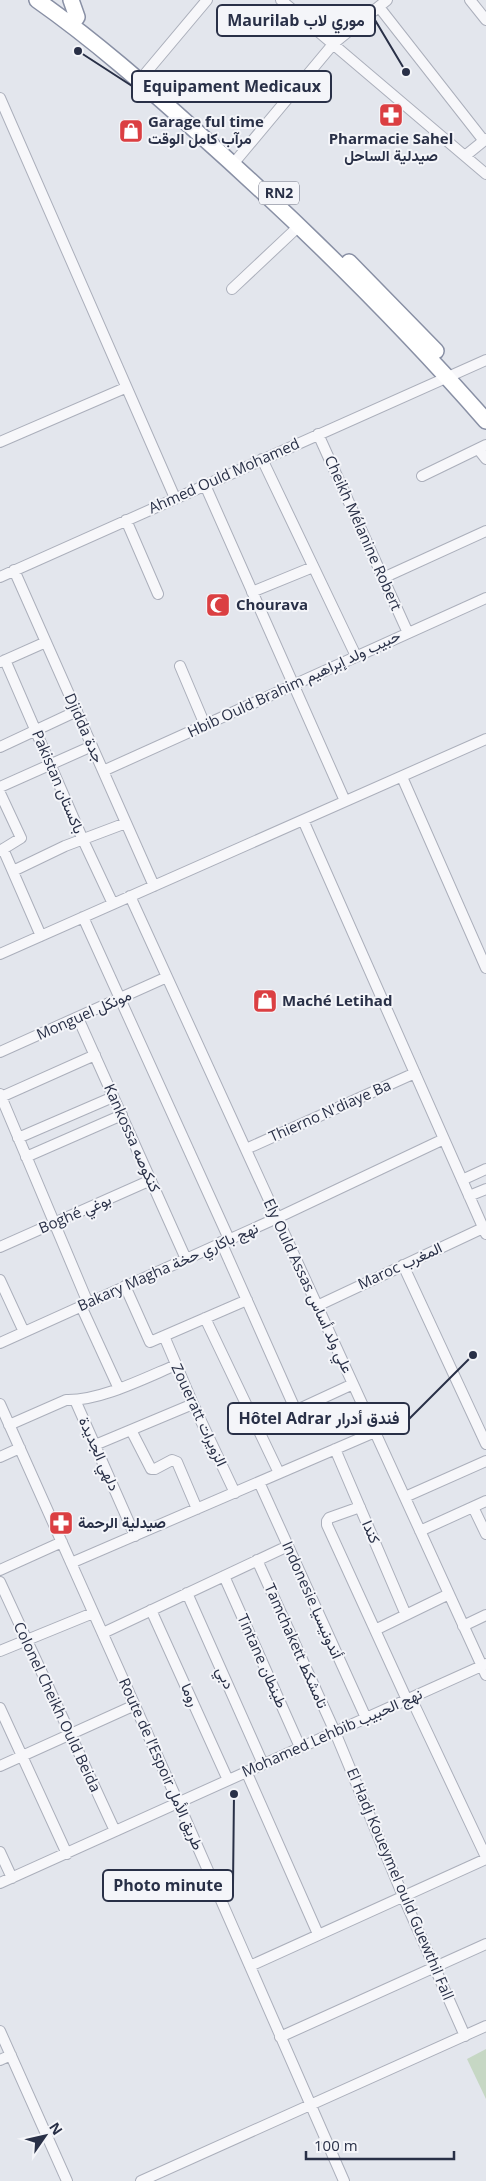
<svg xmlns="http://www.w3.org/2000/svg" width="486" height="2181" font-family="'Open Sans',Vazirmatn,sans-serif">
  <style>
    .green { fill: #c6d7c4 }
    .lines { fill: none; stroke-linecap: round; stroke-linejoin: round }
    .minor-casing { stroke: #abafbb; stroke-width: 12 }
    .highway-casing { stroke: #8990a5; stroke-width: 18 }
    .minor { stroke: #f7f7fa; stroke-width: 10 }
    .highway { stroke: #fff; stroke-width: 15 }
    .labels { text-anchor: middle; stroke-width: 4; stroke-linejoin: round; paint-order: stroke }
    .shield { fill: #f4f5f9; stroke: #666b7c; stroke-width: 1 }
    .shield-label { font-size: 14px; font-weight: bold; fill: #293047 }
    .poi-label { font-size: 15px; font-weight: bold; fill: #293047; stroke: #f4f5f9; text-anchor: start }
    .street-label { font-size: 15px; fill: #293047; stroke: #f4f5f9 }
    .leader { fill: none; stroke: #293047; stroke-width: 2 }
    .callout-dot { fill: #293047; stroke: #f4f5f9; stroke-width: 2 }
    .callout { fill: #f4f5f9; stroke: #293047; stroke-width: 2 }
    .callout-label { font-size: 16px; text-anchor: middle; font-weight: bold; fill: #293047 }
  </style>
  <rect width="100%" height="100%" fill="#e3e6ed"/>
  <path class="green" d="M486 2049V2099L467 2059Z"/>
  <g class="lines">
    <defs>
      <path id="minor" d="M281 0 486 174
        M470 0 486 20
        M379 7 484 141
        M139 81 207 0
        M0 98 175 498
        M465 156 486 139
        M233 164 334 43 387 0
        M232 289 299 226
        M318 434 408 633
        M0 442 125 388
        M478 449 486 459
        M262 459 356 656
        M422 476 486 445
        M205 485 345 801
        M126 520 158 594
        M14 570 154 886
        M0 577 486 360
        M383 578 486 531
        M252 592 313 567
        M5 660 83 840 113 904
        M1 662 46 642
        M180 666 205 725
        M0 747 77 711
        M103 771 486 598
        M402 777 486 968
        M0 787 92 746
        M0 793 21 838 0 851
        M303 820 486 1234
        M3 849 41 936
        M13 871 65 846 126 823
        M130 896 486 1675
        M83 917 229 1239
        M0 954 486 739
        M78 1018 186 1259
        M0 1052 167 977
        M0 1094 88 1303
        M1 1097 95 1055
        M18 1138 113 1097
        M246 1149 415 1073
        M26 1157 122 1115
        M462 1180 486 1169
        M469 1196 486 1189
        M221 1242 296 1411
        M0 1247 151 1180
        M403 1265 486 1444
        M0 1280 24 1332
        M125 1286 150 1342 247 1300
        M81 1306 119 1389
        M317 1306 483 1228
        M205 1318 279 1473
        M164 1336 193 1404 235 1493
        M0 1343 277 1218 444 1139
        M75 1400 135 1536
        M0 1404 178 1802 344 2181
        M9 1425 66 1400C100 1401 145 1378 176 1365
        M258 1428 353 1384
        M131 1430 151 1469H155L172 1460 177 1462 197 1509
        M95 1445 193 1404
        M335 1449 406 1615
        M0 1457 20 1448
        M259 1482 366 1718
        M405 1497 486 1461
        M360 1507 329 1518 327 1521V1525L407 1700
        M473 1507 486 1534
        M420 1531 486 1501
        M257 1560 335 1732 403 1896 465 2036
        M71 1563 375 1432
        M0 1570 62 1542
        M224 1576 300 1747
        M0 1582 115 1831
        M187 1593 263 1764
        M151 1610 228 1780
        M463 1626 486 1615
        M375 1630 449 1594
        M103 1633 288 1546
        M0 1651 93 1613
        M411 1698 486 1857
        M0 1708 67 1854
        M0 1766 135 1705
        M246 1771 318 1934
        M0 1852 12 1878
        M0 1883 486 1664
        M250 1966 486 1859
        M0 2031 67 2181
        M280 2037 486 1944
        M0 2060 11 2055
        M141 2181 486 2026"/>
      <path id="highway" d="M37 0C94 40 146 86 197 132 299 223 397 319 486 421
        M71 25 77 17 71 0
        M349 262 436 351"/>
    </defs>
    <use href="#minor" class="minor-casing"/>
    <use href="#highway" class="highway-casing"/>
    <use href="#minor" class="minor"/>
    <use href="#highway" class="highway"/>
  </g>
  <defs>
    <symbol id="pharmacy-square" viewBox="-11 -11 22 22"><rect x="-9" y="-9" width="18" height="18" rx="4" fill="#db3f42" stroke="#f4f5f9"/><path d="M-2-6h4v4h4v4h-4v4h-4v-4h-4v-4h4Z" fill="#fff"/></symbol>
    <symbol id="shop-square" viewBox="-11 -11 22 22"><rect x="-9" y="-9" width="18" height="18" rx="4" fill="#db3f42" stroke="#f4f5f9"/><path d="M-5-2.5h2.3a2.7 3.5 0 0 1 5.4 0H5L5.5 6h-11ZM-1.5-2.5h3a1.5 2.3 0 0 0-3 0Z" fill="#fff"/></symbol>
    <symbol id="mosque-square" viewBox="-11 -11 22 22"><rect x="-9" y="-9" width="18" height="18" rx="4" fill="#db3f42" stroke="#f4f5f9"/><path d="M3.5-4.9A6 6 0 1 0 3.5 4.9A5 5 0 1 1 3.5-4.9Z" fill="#fff"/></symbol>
  </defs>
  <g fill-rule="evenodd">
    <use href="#pharmacy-square" x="377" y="101" width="28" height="28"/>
    <use href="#shop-square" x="117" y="117" width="28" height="28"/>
    <use href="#mosque-square" x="204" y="591" width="28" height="28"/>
    <use href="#shop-square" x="251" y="987" width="28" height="28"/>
    <use href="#pharmacy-square" x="47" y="1509" width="28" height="28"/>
  </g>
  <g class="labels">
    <rect class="shield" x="259" y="181.5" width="40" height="23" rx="4"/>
    <g class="shield-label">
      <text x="279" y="198">RN2</text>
    </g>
    <g class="poi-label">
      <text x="148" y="127">Garage ful time<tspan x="148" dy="17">مرآب كامل الوقت</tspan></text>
      <text x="391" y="144" text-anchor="middle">Pharmacie Sahel<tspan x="391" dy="17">صيدلية الساحل</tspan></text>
      <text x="236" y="610">Chourava</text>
      <text x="282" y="1006">Maché Letihad</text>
      <text x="78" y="1528">صيدلية الرحمة</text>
    </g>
    <g class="street-label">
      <text transform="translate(224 476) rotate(-24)" y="5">Ahmed Ould Mohamed</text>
      <text transform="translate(363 533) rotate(66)" y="5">Cheikh Mélanine Robert</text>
      <text transform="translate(294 684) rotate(-25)" y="5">Hbib Ould Brahim حبيب ولد إبراهيم</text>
      <text transform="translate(84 728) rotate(66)" y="5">Djidda جدة</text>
      <text transform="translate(58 782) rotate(67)" y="5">Pakistan باكستان</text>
      <text transform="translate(84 1015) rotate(-24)" y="5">Monguel مونكل</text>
      <text transform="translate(330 1111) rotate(-24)" y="5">Thierno N'diaye Ba</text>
      <text transform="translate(132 1138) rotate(66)" y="5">Kankossa كنكوصه</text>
      <text transform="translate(75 1214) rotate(-23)" y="5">Boghé بوغي</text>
      <text transform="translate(400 1266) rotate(-25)" y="5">Maroc المغرب</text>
      <text transform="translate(168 1267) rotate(-24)" y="5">Bakary Magha نهج باكاري حخة</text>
      <text transform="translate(308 1286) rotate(65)" y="5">Ely Ould Assas علي ولد أساس</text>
      <text transform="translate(199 1415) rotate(65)" y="5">Zoueratt الزويرات</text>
      <text transform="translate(99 1454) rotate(66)" y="5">دلهي الجديدة</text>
      <text transform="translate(371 1532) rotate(67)" y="5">كندا</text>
      <text transform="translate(312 1600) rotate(66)" y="5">Indonesie أندونيسيا</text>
      <text transform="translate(296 1646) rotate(66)" y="5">Tamchakett تامشكط</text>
      <text transform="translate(262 1661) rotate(66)" y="5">Tintane طينطان</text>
      <text transform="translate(225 1678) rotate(66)" y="5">دبي</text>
      <text transform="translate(190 1695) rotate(66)" y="5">روما</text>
      <text transform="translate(57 1707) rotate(65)" y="5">Colonel Cheikh Ould Beida</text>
      <text transform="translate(332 1733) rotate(-24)" y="5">Mohamed Lehbib نهج الحبيب</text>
      <text transform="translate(161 1764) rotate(66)" y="5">Route de l’Espoir طريق الأمل</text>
      <text transform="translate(400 1884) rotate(67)" y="5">El Hadj Koueymel ould Guewthil Fall</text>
    </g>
  </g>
  <path class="leader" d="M406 72L375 20M78 51L132 86M473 1355L409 1419M234 1794L233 1885"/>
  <g class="callout-dot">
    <circle cx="406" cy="72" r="5"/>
    <circle cx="78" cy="51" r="5"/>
    <circle cx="473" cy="1355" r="5"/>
    <circle cx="234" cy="1794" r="5"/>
  </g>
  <g class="callout">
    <rect x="217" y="5" width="158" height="31" rx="5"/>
    <rect x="132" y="71" width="199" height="31" rx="5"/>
    <rect x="228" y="1403" width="181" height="31" rx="5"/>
    <rect x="103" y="1870" width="130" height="31" rx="5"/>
  </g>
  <g class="callout-label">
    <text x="296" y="26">Maurilab موري لاب</text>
    <text x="232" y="92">Equipament Medicaux</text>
    <text x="319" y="1424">Hôtel Adrar فندق أدرار</text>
    <text x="168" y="1891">Photo minute</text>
  </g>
  <g transform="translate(45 2136) rotate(56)" stroke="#f4f5f9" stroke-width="4" paint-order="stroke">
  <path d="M0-4L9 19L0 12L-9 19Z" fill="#293047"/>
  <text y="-8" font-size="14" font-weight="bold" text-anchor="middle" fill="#293047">N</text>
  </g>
  <path d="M306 2151v8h148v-8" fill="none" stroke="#293047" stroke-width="2.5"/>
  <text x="314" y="2151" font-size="15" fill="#293047" stroke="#f4f5f9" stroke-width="4" paint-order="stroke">100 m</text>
</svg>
